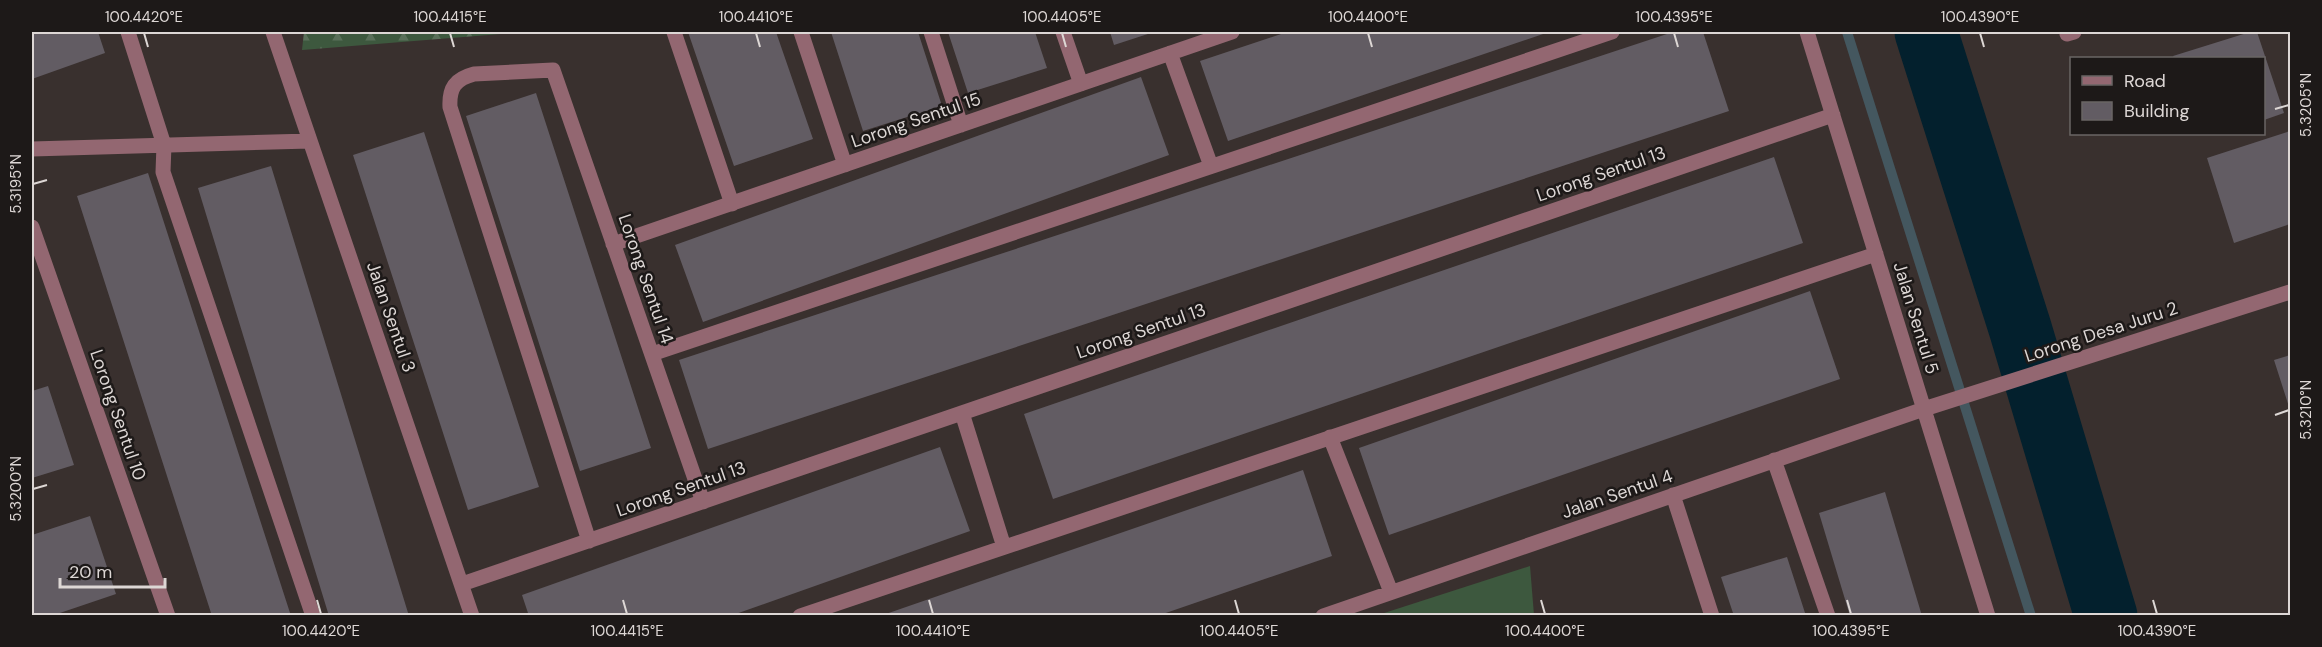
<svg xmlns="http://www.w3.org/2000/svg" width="2322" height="647" font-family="'DM Sans',sans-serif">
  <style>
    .forest { fill: url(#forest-firs) }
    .green { fill: #3d583e }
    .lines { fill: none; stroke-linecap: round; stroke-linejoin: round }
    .stream { stroke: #44575f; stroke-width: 10 }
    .river { stroke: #03202d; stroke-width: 63 }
    .building { fill: #625c63 }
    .minor { stroke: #936771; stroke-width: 15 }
    .ticks { fill: none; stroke: #ddd7d5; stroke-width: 2 }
    .labels { text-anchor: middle; stroke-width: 5; stroke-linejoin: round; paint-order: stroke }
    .street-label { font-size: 18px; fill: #ddd7d5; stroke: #1d1918 }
    .neatline { fill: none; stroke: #ddd7d5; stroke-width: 2 }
    .ticks-label { font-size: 15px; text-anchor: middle; fill: #ddd7d5 }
  </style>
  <defs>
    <pattern id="forest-firs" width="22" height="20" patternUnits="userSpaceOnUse" patternTransform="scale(1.5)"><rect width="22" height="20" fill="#3d583e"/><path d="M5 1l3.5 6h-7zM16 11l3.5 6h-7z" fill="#596f59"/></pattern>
  </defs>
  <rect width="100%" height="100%" fill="#39302e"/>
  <path class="forest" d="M304 32H524L302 50Z"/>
  <path class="green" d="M1530 566 1534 615H1378Z"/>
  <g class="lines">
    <path class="stream" d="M1847 32 2031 616"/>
    <path class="river" d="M1926 32 2020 328 2106 616"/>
  </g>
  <path class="building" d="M32 32H98L105 53 32 79Z
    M688 32H776L813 139 734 166Z
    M831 32H918L942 106 863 131Z
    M948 32H1035L1047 68 968 93Z
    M1110 32H1154L1114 45Z
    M1287 32H1549L1228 141 1200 61Z
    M1673 32H1703L1729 111 708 449 679 360Z
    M2250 32H2257L2284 113 2264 120V58H2174L2173 56Z
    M1141 77 1169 155 703 322 675 245Z
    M536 93 651 448 580 471 466 116Z
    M2290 131V224L2234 243 2207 158Z
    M424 132 539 487 468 510 353 155Z
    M1774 157 1803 243 1053 499 1024 414Z
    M271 166 409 616H329L198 188Z
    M148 173 291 616H212L77 196Z
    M1810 291 1840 379 1389 535 1359 448Z
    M2290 355V410L2274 360Z
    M48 386 74 465 32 478V391Z
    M940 447 970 531 730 616H529L522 595Z
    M1303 470 1332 556 1157 616H880Z
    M1885 492 1922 616H1850L1819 513Z
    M90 516 116 594 51 616H32V535Z
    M1787 557 1806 616H1734L1721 577Z"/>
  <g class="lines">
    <path class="minor" d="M128 32 164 145 163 172 313 616
      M273 32 472 616
      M674 32 732 204
      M801 32 845 165
      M931 32 961 125
      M1063 32 1081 84
      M1807 32 1988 616
      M2067 34 2074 32
      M1170 53 1211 166
      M32 149 310 141
      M32 227 168 616
      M613 244 1232 32
      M652 354 1612 32
      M962 413 1004 547
      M1330 437 1391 592
      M1774 460 1828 616
      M1673 495 1712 616
      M589 541 450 107C449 88 455 79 474 74L553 70 703 502
      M462 584 1833 115
      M800 616 1876 254
      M1323 616 1924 409 2290 292"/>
  </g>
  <path class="ticks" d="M144 33 148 47M450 33 454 47M756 33 760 47M1062 33 1066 47M1368 33 1372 47M1674 33 1678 47M1980 33 1984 47M2275 109 2289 105M33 184 47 180M2275 415 2289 410M33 489 47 485M317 600 321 614M623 600 627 614M929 600 933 614M1235 600 1239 614M1541 600 1545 614M1847 600 1851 614M2153 600 2157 614"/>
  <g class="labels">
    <g class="street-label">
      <text transform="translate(916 120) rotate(-19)" y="6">Lorong Sentul 15</text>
      <text transform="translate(1601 174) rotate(-19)" y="6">Lorong Sentul 13</text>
      <text transform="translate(646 279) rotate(71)" y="6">Lorong Sentul 14</text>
      <text transform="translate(391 317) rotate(71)" y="6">Jalan Sentul 3</text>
      <text transform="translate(1916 318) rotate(73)" y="6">Jalan Sentul 5</text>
      <text transform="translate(1141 331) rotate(-19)" y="6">Lorong Sentul 13</text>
      <text transform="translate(2101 332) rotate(-18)" y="6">Lorong Desa Juru 2</text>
      <text transform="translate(118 415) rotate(71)" y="6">Lorong Sentul 10</text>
      <text transform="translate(681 489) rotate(-19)" y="6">Lorong Sentul 13</text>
      <text transform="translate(1617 494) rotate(-19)" y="6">Jalan Sentul 4</text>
    </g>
  </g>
  <rect width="2322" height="647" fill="none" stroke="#1d1918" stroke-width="66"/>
  <rect x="2070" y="57" width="195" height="78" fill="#1d1918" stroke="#6a6564" stroke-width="1.5"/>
  <rect x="2082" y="76" width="30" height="9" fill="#936771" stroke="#6a6564" stroke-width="1.5"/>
  <text x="2124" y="87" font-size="18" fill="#ddd7d5">Road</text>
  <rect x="2082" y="102" width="30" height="18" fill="#625c63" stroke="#6a6564" stroke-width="1.5"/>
  <text x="2124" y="117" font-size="18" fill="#ddd7d5">Building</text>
  <path d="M60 578v9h105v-9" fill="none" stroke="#ddd7d5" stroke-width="3"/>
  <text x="69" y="578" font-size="18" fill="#ddd7d5" stroke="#1d1918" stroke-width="4.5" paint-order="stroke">20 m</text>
  <rect x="33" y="33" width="2256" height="581" class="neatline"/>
  <g class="ticks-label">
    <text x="144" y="22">100.4420°E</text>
    <text x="450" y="22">100.4415°E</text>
    <text x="756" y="22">100.4410°E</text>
    <text x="1062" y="22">100.4405°E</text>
    <text x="1368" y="22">100.4400°E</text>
    <text x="1674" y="22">100.4395°E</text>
    <text x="1980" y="22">100.4390°E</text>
    <text transform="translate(2306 105) rotate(-90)" y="5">5.3205°N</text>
    <text transform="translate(16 184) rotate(-90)" y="5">5.3195°N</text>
    <text transform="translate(2306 410) rotate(-90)" y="5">5.3210°N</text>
    <text transform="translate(16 489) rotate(-90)" y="5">5.3200°N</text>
    <text x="321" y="636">100.4420°E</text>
    <text x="627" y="636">100.4415°E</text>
    <text x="933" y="636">100.4410°E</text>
    <text x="1239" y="636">100.4405°E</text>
    <text x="1545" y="636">100.4400°E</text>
    <text x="1851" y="636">100.4395°E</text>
    <text x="2157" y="636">100.4390°E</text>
  </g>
</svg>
